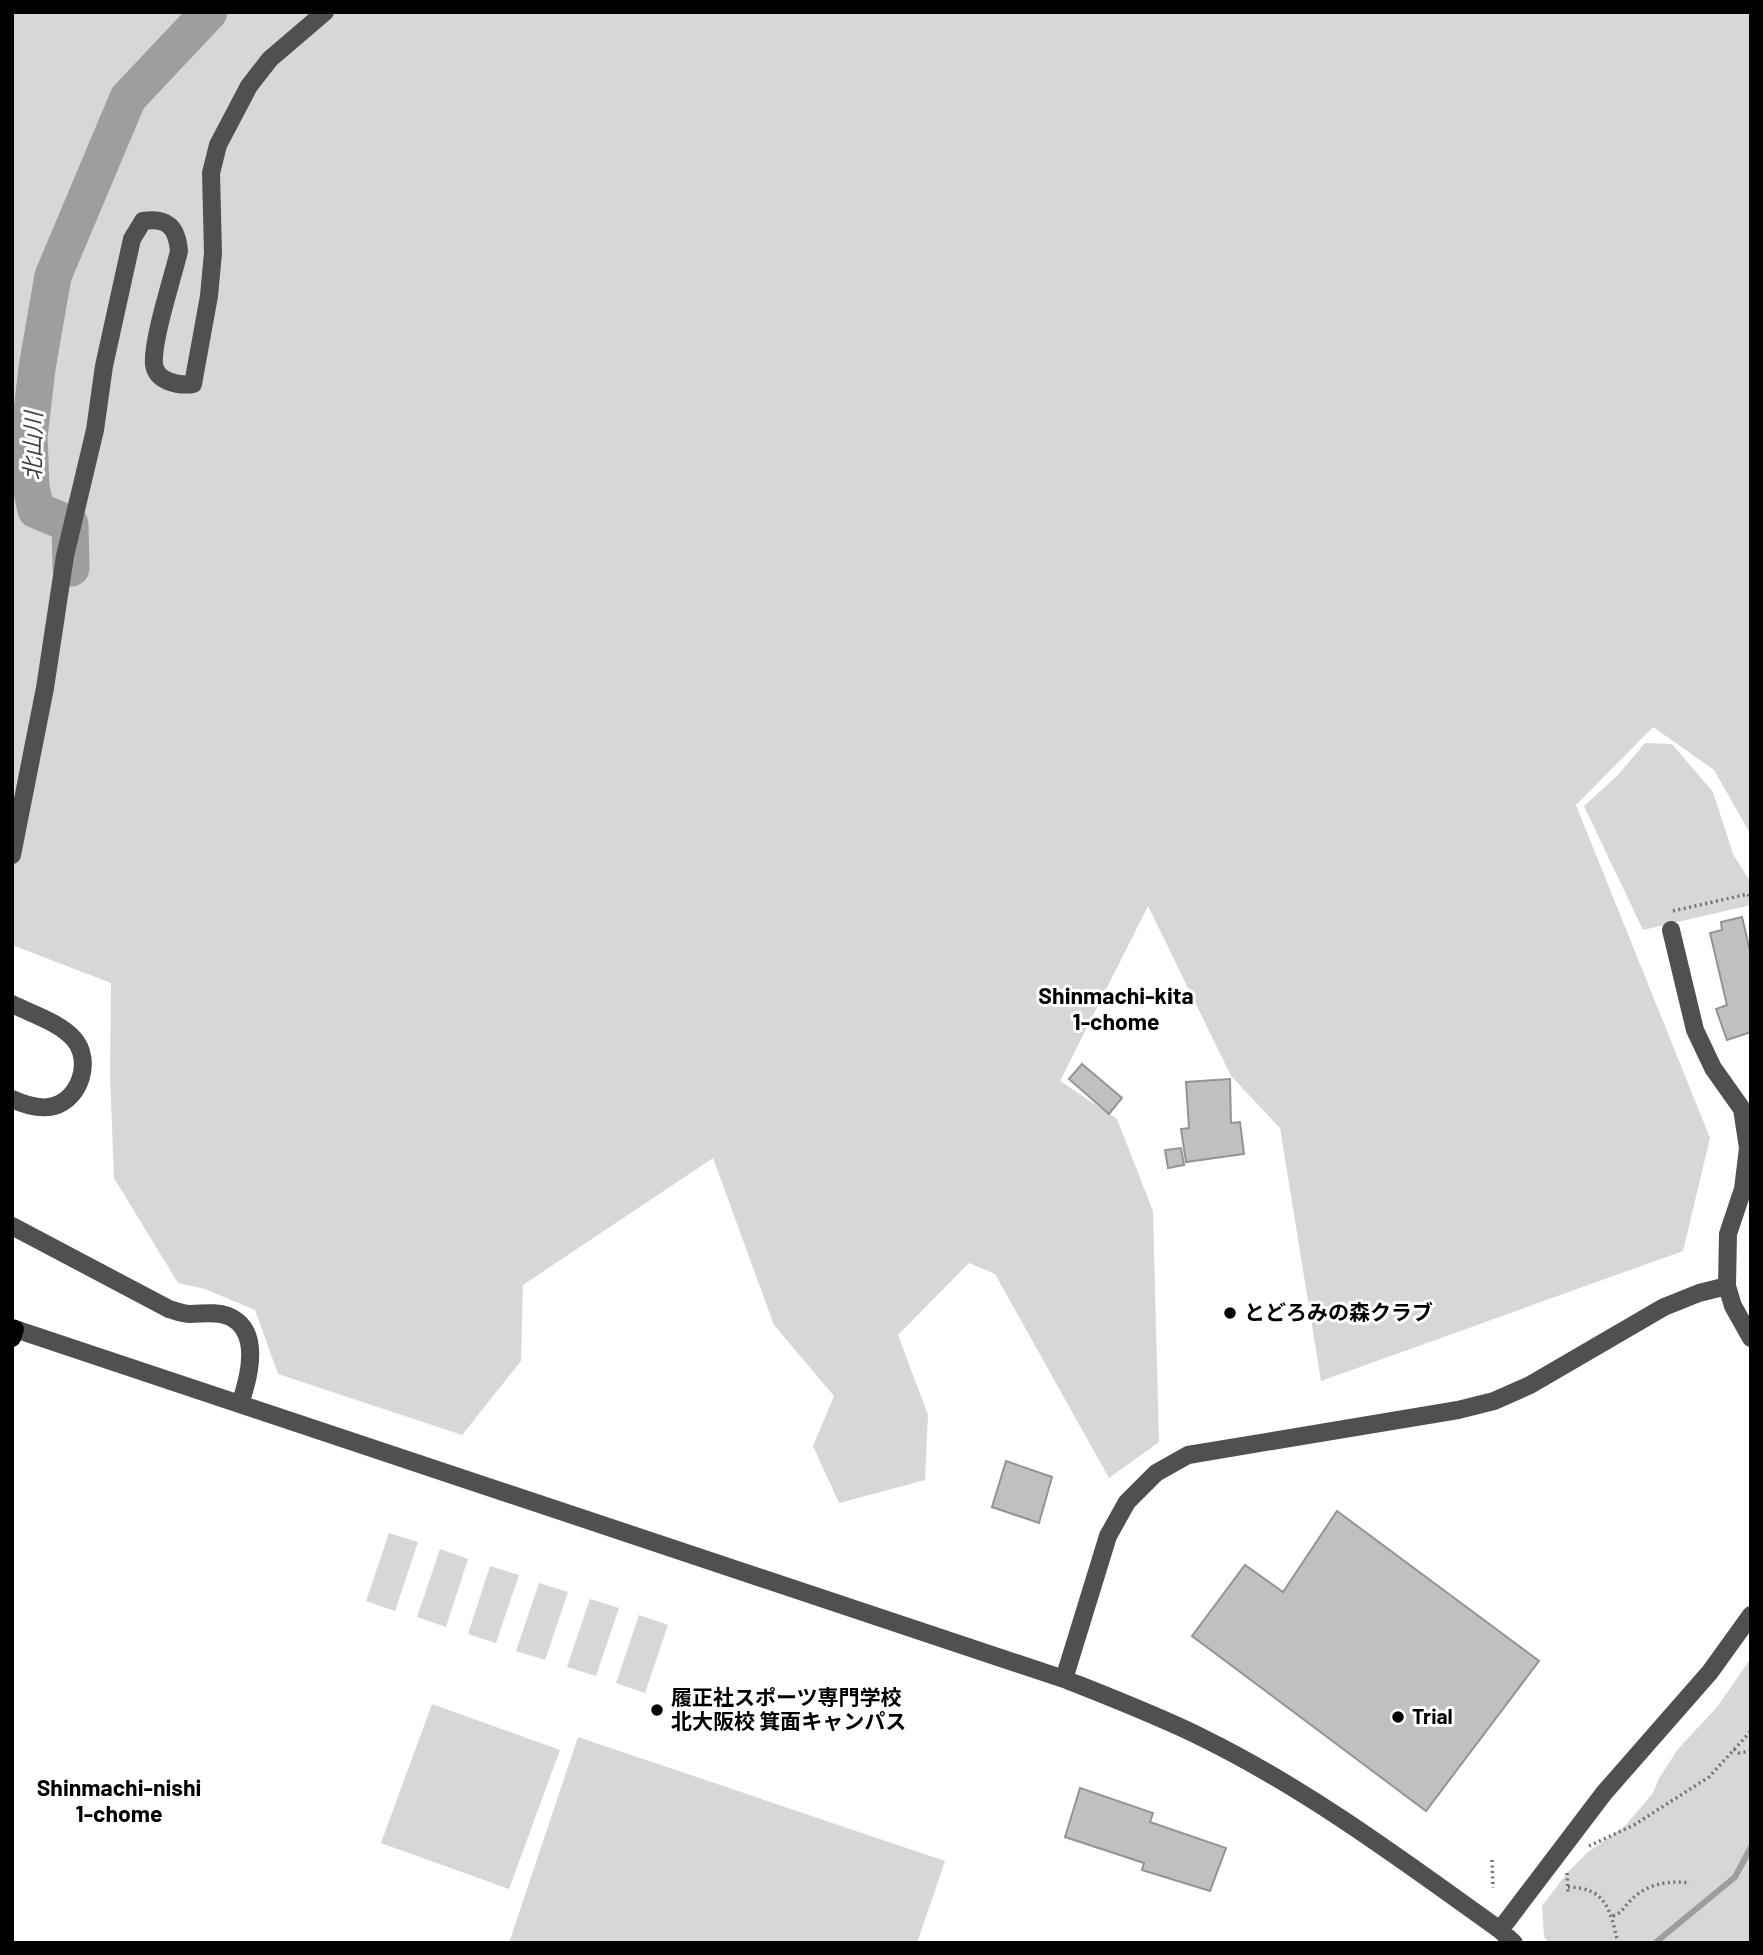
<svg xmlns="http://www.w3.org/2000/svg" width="1763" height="1955" font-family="Barlow,'Noto Sans JP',sans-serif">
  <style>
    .green { fill: #d7d7d7 }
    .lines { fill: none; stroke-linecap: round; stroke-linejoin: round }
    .stream { stroke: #9e9e9e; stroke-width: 6 }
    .river { stroke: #9e9e9e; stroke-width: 37 }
    .building { fill: #c0c0c0; stroke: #949494; stroke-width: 2 }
    .path { stroke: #727272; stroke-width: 3.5; stroke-dasharray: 2 3.5; stroke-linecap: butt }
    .minor { stroke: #505050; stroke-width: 18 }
    .major { stroke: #000; stroke-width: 18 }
    .poi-dot { fill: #000; stroke: #fff; stroke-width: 2.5 }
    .labels { text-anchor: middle; stroke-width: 6; stroke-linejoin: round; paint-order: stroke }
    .poi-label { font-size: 21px; font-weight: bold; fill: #000; stroke: #fff; text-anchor: start }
    .water-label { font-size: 23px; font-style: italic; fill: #3f3f3f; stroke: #fff }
    .neighbourhood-label { font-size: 23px; font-weight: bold; fill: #000; stroke: #fff }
  </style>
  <rect width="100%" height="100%" fill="#fff"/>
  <path class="green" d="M12 12H1751V835L1714 770 1653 727 1576 805 1710 1138 1683 1251 1321 1381 1280 1128 1231 1076 1148 906 1060 1081 1117 1119 1153 1211 1159 1442 1109 1478 995 1274 969 1263 898 1335 928 1415 925 1480 839 1503 813 1446 834 1396 774 1325 713 1158 523 1285 521 1361 462 1435 278 1374 255 1310 205 1289 178 1283 114 1178 110 1075 111 983 12 945Z
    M1645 743 1672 744 1713 792 1733 854 1751 883V905L1643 930 1584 806 1618 775Z
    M389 1533 418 1542 395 1611 366 1601Z
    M440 1549 468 1559 446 1627 417 1617Z
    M490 1566 519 1575 496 1643 468 1634Z
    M539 1583 568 1592 545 1660 516 1651Z
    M590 1599 619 1608 596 1676 567 1667Z
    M639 1615 668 1625 645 1693 616 1683Z
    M1751 1658V1943H1550L1544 1937 1542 1906 1567 1873 1588 1852 1625 1826 1653 1793 1658 1780 1678 1749 1717 1707Z
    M432 1704 560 1750 509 1889 381 1843Z
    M578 1737 945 1861 917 1943H509Z"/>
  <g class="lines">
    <path class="stream" d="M1655 1943 1735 1877 1751 1847"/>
    <path class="river" d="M71 568 70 524 36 510 31 487 29 437 37 368 53 276 128 98 209 12"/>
  </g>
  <path class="building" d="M1742 917 1751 955V1032L1727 1040 1716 1009 1727 1005 1710 933 1722 930 1721 922Z
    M1082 1064 1122 1098 1109 1114 1069 1079Z
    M1230 1079 1231 1123 1240 1122 1244 1154 1186 1162 1181 1129 1189 1128 1186 1082Z
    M1181 1148 1184 1165 1168 1168 1165 1150Z
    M1006 1461 1052 1477 1039 1523 992 1507Z
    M1337 1511 1539 1661 1426 1811 1192 1636 1245 1565 1283 1592Z
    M1080 1788 1153 1813 1150 1822 1226 1848 1210 1891 1142 1870 1144 1863 1065 1837Z"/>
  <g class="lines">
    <path class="path" d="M1673 911 1748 894 1751 898
      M1734 1749 1739 1753 1751 1751
      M1589 1846 1634 1825 1709 1777 1751 1731
      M1492 1860 1493 1888
      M1567 1873 1568 1892
      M1568 1887C1607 1888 1610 1910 1618 1943
      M1613 1916C1622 1913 1624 1907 1630 1901 1646 1884 1668 1880 1690 1883"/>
    <path class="minor" d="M12 855 45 688 65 556 95 430 104 366 132 239 143 221C167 217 177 227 179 251 173 277 152 340 154 364 156 382 179 386 193 384L209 296 213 253 211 173 218 145 249 86 270 59 325 12
      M1671 930 1695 1030 1713 1068 1742 1109 1748 1148 1743 1189 1728 1234 1727 1286 1733 1306 1751 1338
      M12 1004C32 1014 59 1022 74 1039 92 1060 81 1098 54 1106 40 1110 25 1105 12 1099
      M12 1226 169 1309C176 1311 183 1314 190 1314 203 1314 215 1311 228 1316 262 1330 249 1378 240 1404
      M15 1329 1064 1679C1112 1698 1159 1716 1205 1739 1310 1791 1405 1862 1500 1930L1514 1943
      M1064 1679 1108 1536 1127 1502 1156 1473 1188 1455 1458 1410 1494 1401 1530 1385 1664 1307 1699 1293 1727 1286
      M1500 1930 1604 1793 1710 1672 1751 1615"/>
    <path class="major" d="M12 1328 15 1329 12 1338"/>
  </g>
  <g class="poi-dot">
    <circle cx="1230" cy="1313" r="7"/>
    <circle cx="657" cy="1710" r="7"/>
    <circle cx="1398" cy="1717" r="7"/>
  </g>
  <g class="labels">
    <g class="poi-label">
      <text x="1244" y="1320">とどろみの森クラブ</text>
      <text x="671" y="1705">履正社スポーツ専門学校<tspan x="671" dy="24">北大阪校 箕面キャンパス</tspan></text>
      <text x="1412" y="1724">Trial</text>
    </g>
    <g class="water-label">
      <text transform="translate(33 446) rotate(-89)" y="8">北山川</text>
    </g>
    <g class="neighbourhood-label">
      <text x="1116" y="1004">Shinmachi-kita<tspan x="1116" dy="26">1-chome</tspan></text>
      <text x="119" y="1796">Shinmachi-nishi<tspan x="119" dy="26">1-chome</tspan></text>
    </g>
  </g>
  <rect width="1763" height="1955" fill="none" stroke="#000000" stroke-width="28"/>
</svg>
